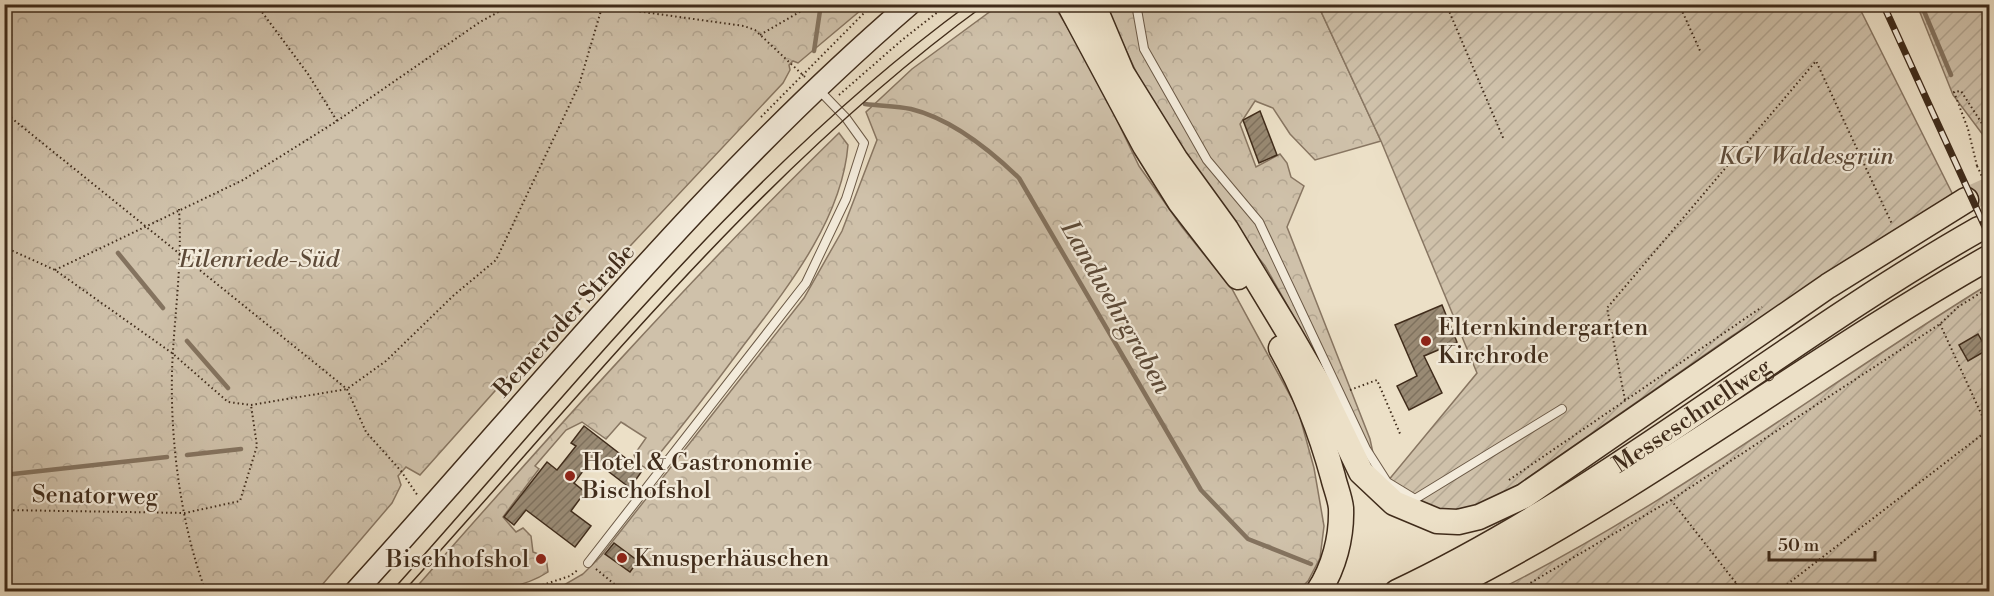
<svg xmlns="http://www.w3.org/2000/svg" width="1994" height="596" font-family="'Libre Bodoni',serif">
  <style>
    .forest { fill: url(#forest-crowns); stroke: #887662; stroke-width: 1.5 }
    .garden { fill: url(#garden-furrows); stroke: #887662; stroke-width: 1.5 }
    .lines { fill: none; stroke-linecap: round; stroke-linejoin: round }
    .stream { stroke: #84735f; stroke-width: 4.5 }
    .building { fill: url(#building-hatch); stroke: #402c1b; stroke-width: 1.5 }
    .trunk-tunnel { stroke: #cabca5; stroke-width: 24; stroke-dasharray: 24 12; stroke-linecap: butt }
    .service-casing { stroke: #6b5946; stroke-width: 10 }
    .secondary-casing { stroke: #402c1b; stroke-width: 24 }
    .trunk-casing { stroke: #402c1b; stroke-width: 27 }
    .path { stroke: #402c1b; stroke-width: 2; stroke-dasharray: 1.5 3; stroke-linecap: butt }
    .service { stroke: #f3ebdb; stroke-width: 8 }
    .secondary { stroke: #f3ebdb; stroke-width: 21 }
    .trunk { stroke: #ece0c7; stroke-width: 24 }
    .tram { stroke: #402c1b; stroke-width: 1.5 }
    .rail-casing { stroke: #402c1b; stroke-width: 7 }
    .rail { stroke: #f3ebdb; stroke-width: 4.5; stroke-dasharray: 14; stroke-linecap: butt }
    .path-bridge { stroke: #402c1b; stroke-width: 2; stroke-dasharray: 1.5 3; stroke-linecap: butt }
    .poi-dot { fill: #8f2418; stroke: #f3ebdb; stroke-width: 2 }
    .labels { text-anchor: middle; stroke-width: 4.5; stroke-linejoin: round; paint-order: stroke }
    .park-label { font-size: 24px; font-style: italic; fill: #5d4a38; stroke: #f3ebdb }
    .street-label { font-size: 24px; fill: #402c1b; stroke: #f3ebdb }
    .poi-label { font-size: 24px; fill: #402c1b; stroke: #f3ebdb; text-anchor: start }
    .water-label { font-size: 26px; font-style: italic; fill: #5c4a38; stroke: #f3ebdb }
  </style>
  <defs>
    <pattern id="forest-crowns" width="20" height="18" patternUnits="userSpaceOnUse" patternTransform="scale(1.5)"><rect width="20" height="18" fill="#cfc1aa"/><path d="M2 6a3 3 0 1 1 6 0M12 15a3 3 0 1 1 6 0" fill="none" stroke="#b3a692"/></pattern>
    <pattern id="garden-furrows" width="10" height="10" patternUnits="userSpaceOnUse" patternTransform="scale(1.5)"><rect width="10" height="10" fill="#cfc1aa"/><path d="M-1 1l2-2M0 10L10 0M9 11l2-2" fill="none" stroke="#b3a692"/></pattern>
    <pattern id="building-hatch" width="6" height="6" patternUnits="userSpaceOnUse" patternTransform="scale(1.5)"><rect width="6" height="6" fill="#998a74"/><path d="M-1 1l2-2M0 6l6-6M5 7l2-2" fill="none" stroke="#7e715e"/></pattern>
  </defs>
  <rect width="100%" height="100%" fill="#ece0c7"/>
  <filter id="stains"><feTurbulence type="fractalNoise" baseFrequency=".00333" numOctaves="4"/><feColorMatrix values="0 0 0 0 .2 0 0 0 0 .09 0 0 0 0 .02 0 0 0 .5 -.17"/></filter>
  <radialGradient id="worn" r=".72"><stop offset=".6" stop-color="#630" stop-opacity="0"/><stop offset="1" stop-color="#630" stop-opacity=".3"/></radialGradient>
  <path class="forest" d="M4 5 5 4 867 5 798 63 793 61 789 65 790 70 783 83 510 374 420 475 406 467 398 476 401 485 392 503 316 592 5 591Z
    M999 5H1054L1092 68 1139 166 1182 227 1232 289 1298 410 1314 468 1324 526 1320 558 1308 581 1298 591 552 592 583 574 601 556 804 298 842 231 877 140 866 112 912 69Z
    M1105 5H1318L1381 141 1315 160 1290 134 1273 108 1255 101 1240 124 1256 167 1280 154 1287 163 1291 177 1304 186 1287 227 1370 439 1376 467 1371 466 1294 317 1265 266 1206 191 1138 76Z
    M839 133 848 145C842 220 787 288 743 346 712 388 680 429 647 469L638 463 634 455 646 438 621 422 606 439 582 422 566 430 535 466 539 469 503 517 516 532 523 528 531 536 533 552 546 557 548 572C512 596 456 592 413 591 551 434 689 279 839 133Z"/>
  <path class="garden" d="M1318 5H1858L1954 197 1732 336 1493 502 1467 510H1436L1387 482 1477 373 1381 141Z
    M1917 5H1989V143L1953 95Z
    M1989 284V591L1494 592C1669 506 1824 385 1989 284Z"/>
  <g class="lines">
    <path class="stream" d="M1921 4 1951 75
      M814 51 821 4
      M865 104C880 106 896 106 911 109 952 119 990 150 1019 178L1201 490 1248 539 1311 564
      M118 253 163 308
      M187 341 228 388
      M187 455 241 449
      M4 475 167 457"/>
  </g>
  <path class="building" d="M1260 111 1277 155 1259 163 1243 120Z
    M1442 305 1457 342 1424 356 1442 393 1409 410 1397 386 1417 376 1395 325Z
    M1978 334 1987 350 1968 361 1959 345Z
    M584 426 642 471 630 488 592 459 574 483 585 492 571 511 591 526 575 547 526 510 514 525 504 517 547 462 557 470 576 446 571 443Z
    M614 543 638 561 630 572 605 554Z"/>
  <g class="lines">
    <path class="trunk-tunnel" d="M1966 200 1990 189"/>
    <defs>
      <path id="service" d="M1136 4 1144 49 1207 160 1259 222 1366 449 1387 482 1415 499 1562 409
        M588 563 806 283 846 199 864 143 846 118 818 89"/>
      <path id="secondary" d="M355 592C536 393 705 180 910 4"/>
      <g id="trunk">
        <path d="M1069 4 1145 146 1180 202 1238 277"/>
        <path d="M1093 4 1122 73 1176 160 1226 229 1289 333 1318 383 1361 472 1394 503 1437 521 1458 522 1479 517 1524 496 1828 286 1966 200"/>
        <path d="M1281 348C1303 387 1321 433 1333 477 1335 486 1340 498 1341 508 1342 537 1334 568 1318 592"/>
        <path id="s1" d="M1397 592C1604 494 1780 342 1979 229"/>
        <path d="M1440 592C1633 496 1803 363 1990 257"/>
      </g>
    </defs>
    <use href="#service" class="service-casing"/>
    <use href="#secondary" class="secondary-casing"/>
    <use href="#trunk" class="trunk-casing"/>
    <path class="path" d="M586 4 744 26 755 30 805 77
      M1446 4 1504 140
      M1679 4 1701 53
      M760 35 803 10 805 4
      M839 95 902 40 948 4
      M4 112 347 389 366 432 401 471 418 496
      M761 117 873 4
      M337 121 480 22 513 4
      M1977 166 1968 129 1954 92 1961 91 1990 136
      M1984 174 1990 171
      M179 209C182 260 176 302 173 351 168 426 179 521 206 592
      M4 247 55 270 172 353 228 402 251 405 347 389 386 361 454 295 496 260 579 85 603 4
      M55 270 243 180 337 121 308 74 256 4
      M1940 324 1990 433
      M1350 390 1377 380 1401 436
      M1625 400 1607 308 1816 61 1892 224
      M1509 480 1762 307
      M1671 500 1736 583 1747 592
      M4 510 185 513 240 501 257 446 251 405
      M596 569 624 592
      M1736 583 1737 592
      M332 592 338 585
      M521 592 570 576 579 569
      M1515 592 1671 500 1940 324 1958 307 1990 287
      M1771 592 1781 589 1988 430"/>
    <use href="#service" class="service"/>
    <use href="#secondary" class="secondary"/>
    <use href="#trunk" class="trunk"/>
    <path class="tram" d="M391 592C574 388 746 167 969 4
      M403 592C589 388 760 168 986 4"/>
    <defs>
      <path id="rail" d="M1883 4 1990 238"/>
    </defs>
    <use href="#rail" class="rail-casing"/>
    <use href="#rail" class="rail"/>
    <path class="path-bridge" d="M1977 166 1990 193"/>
  </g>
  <g class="poi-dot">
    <circle cx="1426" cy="341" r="6"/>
    <circle cx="570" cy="476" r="6"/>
    <circle cx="622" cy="558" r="6"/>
    <circle cx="541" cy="559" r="6"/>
  </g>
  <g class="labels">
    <g class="park-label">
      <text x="1806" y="164">KGV Waldesgrün</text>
      <text x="259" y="267">Eilenriede-Süd</text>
    </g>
    <g class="street-label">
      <text transform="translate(564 320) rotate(-48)" y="8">Bemeroder Straße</text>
      <text dy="8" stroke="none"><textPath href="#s1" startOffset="344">Messeschnellweg</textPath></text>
      <text transform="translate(95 495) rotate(1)" y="8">Senatorweg</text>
    </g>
    <g class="poi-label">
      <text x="1438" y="335">Elternkindergarten<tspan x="1438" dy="28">Kirchrode</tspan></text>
      <text x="582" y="470">Hotel &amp; Gastronomie<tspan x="582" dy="28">Bischofshol</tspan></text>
      <text x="634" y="566">Knusperhäuschen</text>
      <text x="529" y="567" text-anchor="end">Bischhofshol</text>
    </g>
    <g class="water-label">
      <text transform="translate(1117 307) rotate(60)" y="9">Landwehrgraben</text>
    </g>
  </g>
  <rect width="1994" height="596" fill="none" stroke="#ece0c7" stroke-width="24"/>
  <rect x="6" y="6" width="1982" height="584" fill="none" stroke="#402c1b" stroke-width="3"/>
  <rect x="12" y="12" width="1970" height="572" fill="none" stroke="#402c1b" stroke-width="1.5"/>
  <path d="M1769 551v9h106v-9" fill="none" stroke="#402c1b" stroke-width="3"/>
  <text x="1778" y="551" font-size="18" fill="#402c1b" stroke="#f3ebdb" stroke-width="4.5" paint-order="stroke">50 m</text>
  <rect width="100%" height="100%" filter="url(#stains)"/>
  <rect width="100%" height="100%" fill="url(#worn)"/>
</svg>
